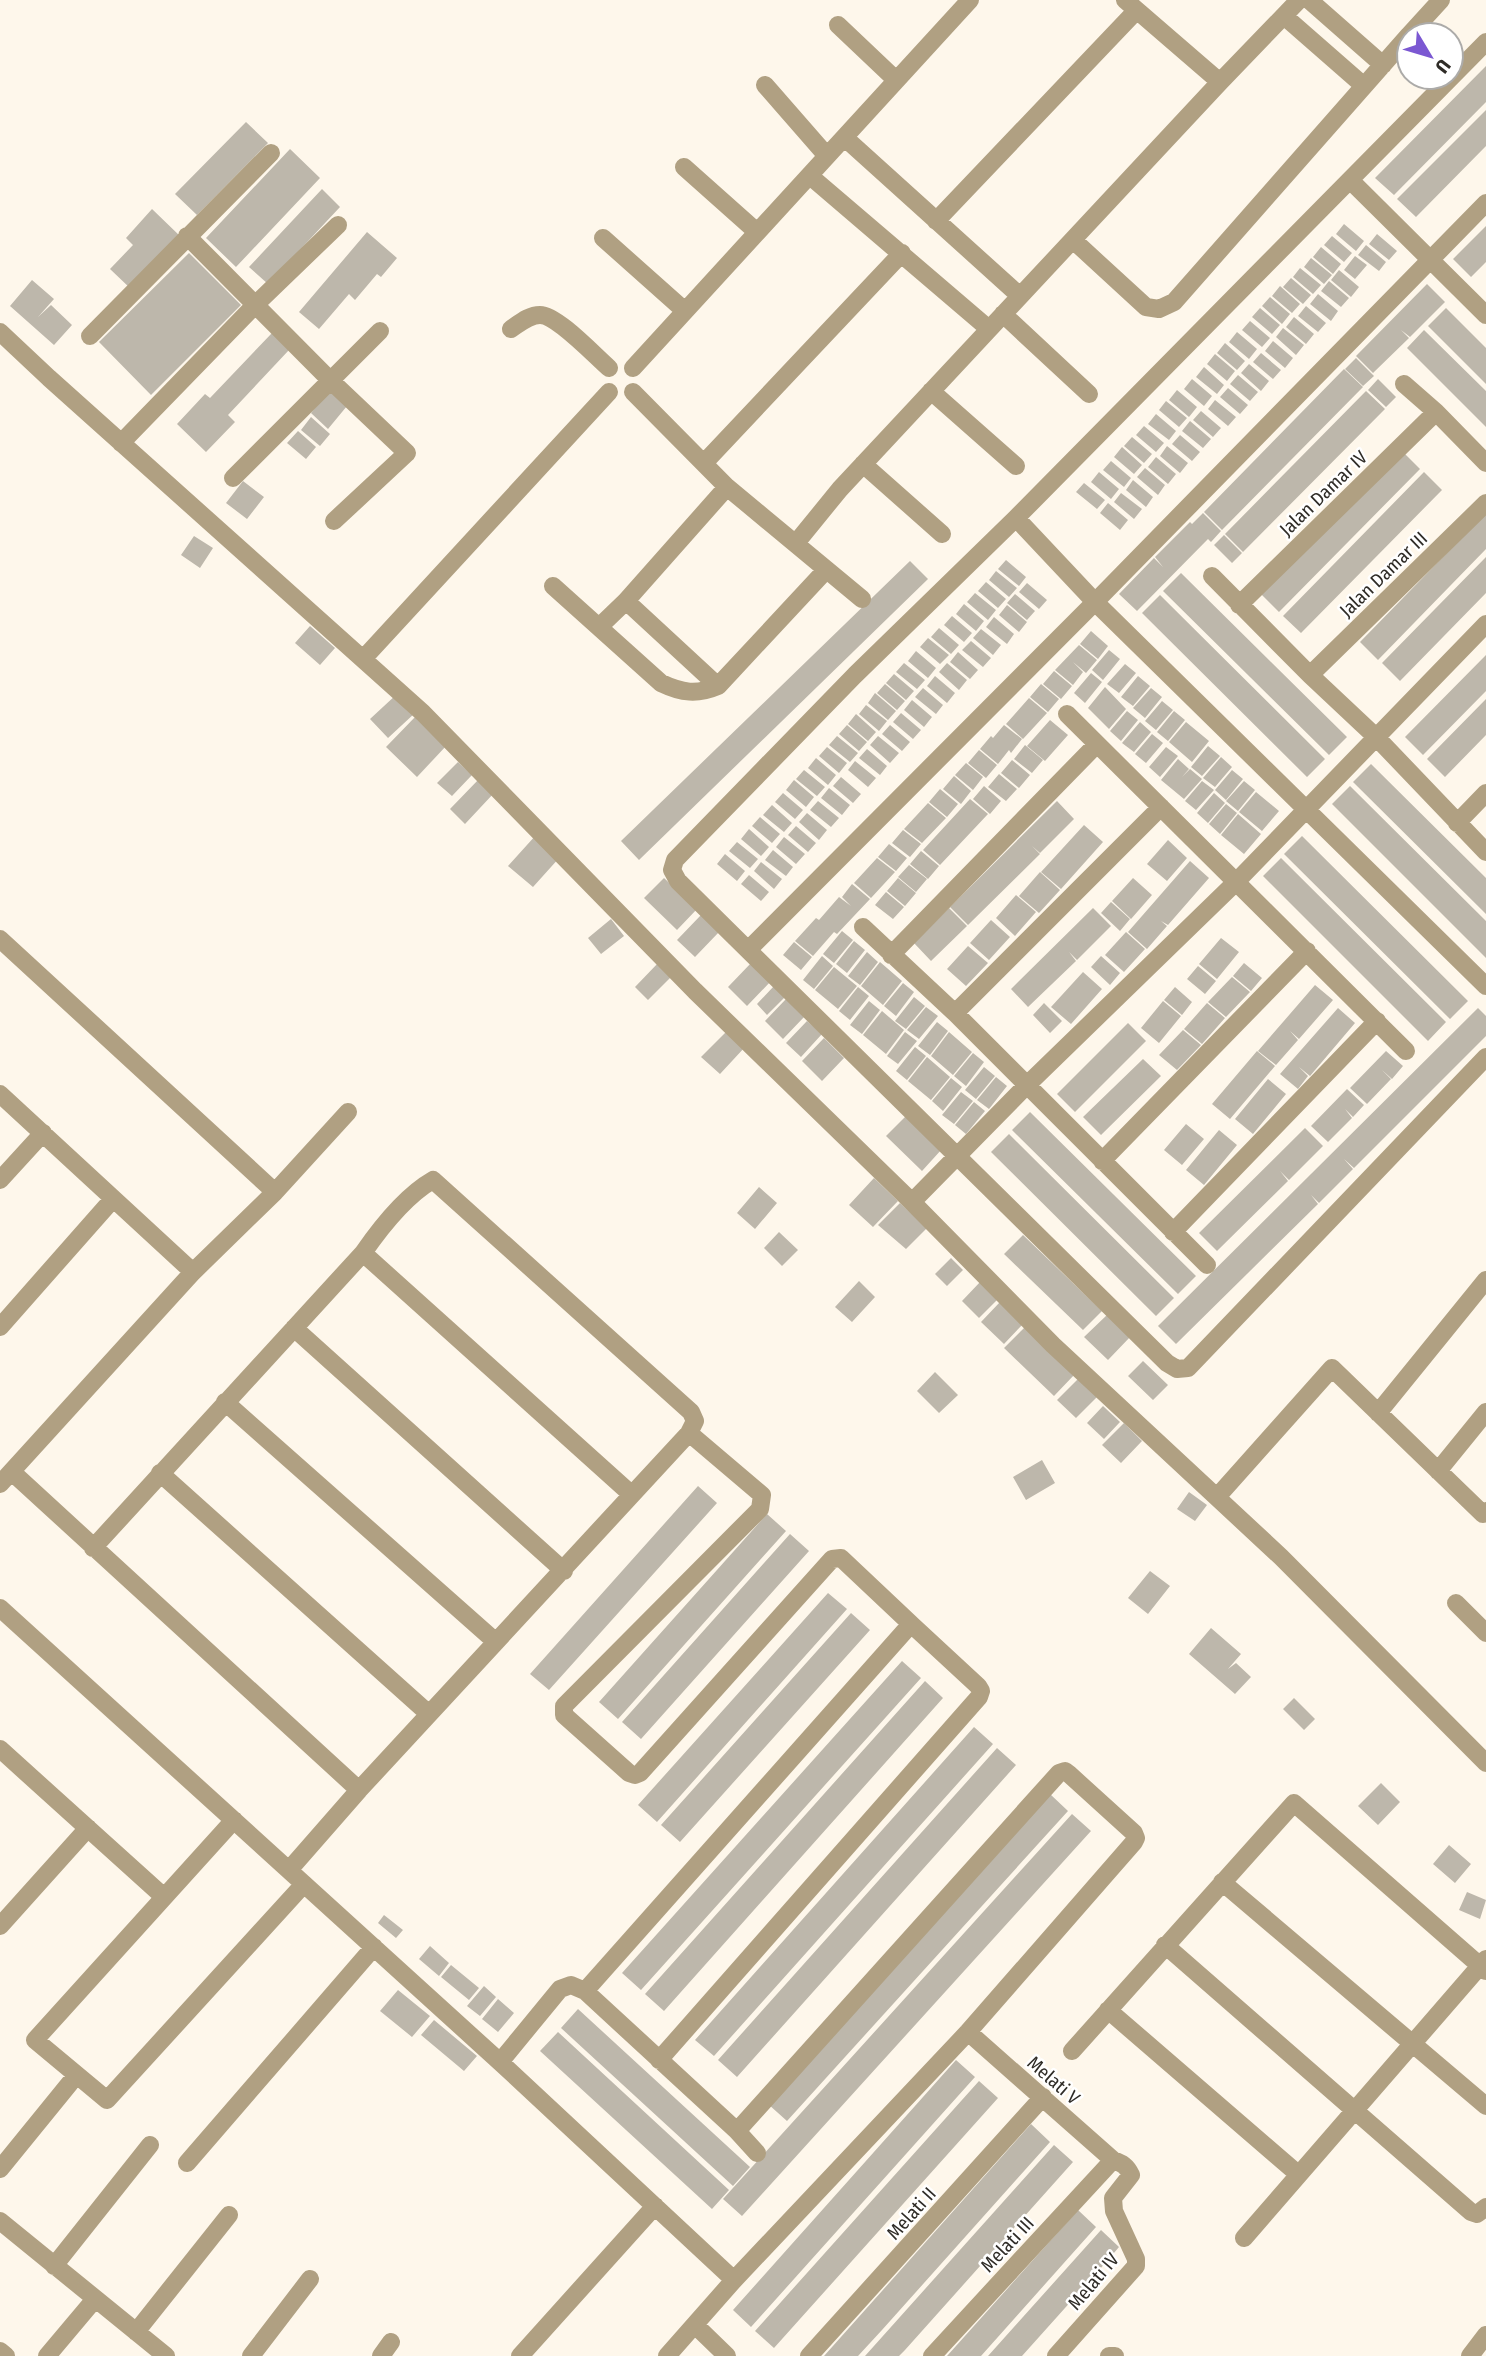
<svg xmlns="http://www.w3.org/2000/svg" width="1486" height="2356" font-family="'Fira Sans Condensed',sans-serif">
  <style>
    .building { fill: #bdb7ab }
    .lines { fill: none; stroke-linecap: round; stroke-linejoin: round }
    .street { stroke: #b0a082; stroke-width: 18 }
    .labels { text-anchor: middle; stroke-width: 5; stroke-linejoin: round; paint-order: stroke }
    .street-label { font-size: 19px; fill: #2f2c27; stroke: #fff }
  </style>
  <rect width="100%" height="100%" fill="#fef7eb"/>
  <path class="building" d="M1486 66V102L1394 195 1375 178Z
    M1486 110V146L1416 217 1397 199Z
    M246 122 268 143 197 215 175 194Z
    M290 149 320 178 236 267 206 238Z
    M322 189 340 207 268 284 249 267Z
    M152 209 181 237 131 289 110 269 133 245 126 238Z
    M1344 224 1364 241 1356 251 1336 234Z
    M1486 226V262L1471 277 1453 259Z
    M367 232 397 258 381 277 377 274 355 300 349 294 319 329 299 312Z
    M1377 234 1397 251 1389 260 1369 244Z
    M1332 236 1352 253 1344 262 1324 245Z
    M1366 245 1386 262 1379 271 1358 255Z
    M1321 247 1341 264 1333 274 1313 257Z
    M189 253 241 305 151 395 99 342Z
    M1355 256 1367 265 1355 279 1344 270Z
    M1311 258 1332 275 1324 284 1304 267Z
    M1300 268 1321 285 1313 294 1293 277Z
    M1339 270 1359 287 1351 297 1331 280Z
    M1291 278 1311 295 1303 304 1283 287Z
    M32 280 54 299 38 317 51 305 72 325 54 345 10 306Z
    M1329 281 1349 298 1341 307 1321 291Z
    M1427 284 1445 302 1410 337 1401 330 1409 338 1373 373 1356 356Z
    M1280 286 1300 304 1292 313 1272 296Z
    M1318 294 1338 311 1331 321 1310 304Z
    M1270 297 1290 314 1282 324 1262 306Z
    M1306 306 1326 323 1318 332 1298 316Z
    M1260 308 1280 325 1272 334 1252 317Z
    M1446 308 1486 348V384L1428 326Z
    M1294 317 1314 334 1306 344 1286 327Z
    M1250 321 1270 338 1262 347 1242 330Z
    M1283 328 1304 345 1296 355 1276 337Z
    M1424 330 1486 391V427L1407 348Z
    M1237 332 1257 349 1249 359 1229 342Z
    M272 333 289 350 228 415 235 422 206 452 177 424 205 394 210 398Z
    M1273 341 1293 358 1285 368 1265 351Z
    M1225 343 1245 361 1237 370 1217 353Z
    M1261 353 1281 370 1273 379 1253 362Z
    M1215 354 1235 371 1227 381 1207 364Z
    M1356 358 1374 376 1363 386 1345 369Z
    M1249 364 1269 381 1261 391 1241 373Z
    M1204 367 1224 385 1217 394 1196 377Z
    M1344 369 1363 387 1222 530 1204 512Z
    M1238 375 1258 392 1250 401 1230 384Z
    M1192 379 1212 396 1204 406 1184 389Z
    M1378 379 1396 397 1386 407 1368 390Z
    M1228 388 1248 405 1240 414 1220 397Z
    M1177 390 1197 407 1189 417 1169 400Z
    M329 391 347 406 328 429 311 413Z
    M1366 391 1385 409 1243 552 1225 534Z
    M1215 400 1236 417 1228 426 1208 409Z
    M1166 401 1187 418 1179 427 1159 410Z
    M1201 411 1221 428 1213 437 1193 420Z
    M1156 414 1176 431 1169 440 1148 424Z
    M311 417 330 434 320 446 301 430Z
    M1190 421 1211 439 1203 448 1182 431Z
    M1144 426 1164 443 1156 452 1136 435Z
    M298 431 316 447 306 459 287 443Z
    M1180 435 1200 452 1192 461 1172 444Z
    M1132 437 1152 454 1144 463 1124 446Z
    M1167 446 1188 463 1180 473 1160 456Z
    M1122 447 1142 465 1134 474 1114 457Z
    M1402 451 1420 469 1279 612 1261 594Z
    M1156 457 1176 474 1168 484 1148 467Z
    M1111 461 1131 478 1124 487 1103 470Z
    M1145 468 1165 485 1158 495 1137 477Z
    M1099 472 1119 489 1111 499 1091 482Z
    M1424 472 1442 490 1301 633 1283 616Z
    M1133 480 1153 497 1146 507 1126 490Z
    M243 481 264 497 247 519 226 503Z
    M1084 483 1105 500 1097 509 1076 492Z
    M1121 493 1142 509 1134 519 1114 502Z
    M1108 503 1128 520 1120 530 1100 513Z
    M1203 513 1221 531 1211 542 1208 539 1137 611 1119 594 1154 558 1163 567 1155 557 1190 522 1192 524Z
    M1486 513V549L1378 660 1360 642Z
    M1224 535 1242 553 1232 563 1214 545Z
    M194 536 213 548 200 568 181 555Z
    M1486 557V593L1400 681 1382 663Z
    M1006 560 1026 577 1019 586 998 569Z
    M910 561 928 579 639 860 621 841Z
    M996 571 1017 588 1009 597 989 580Z
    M1181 573 1347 737 1329 755 1163 591Z
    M986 582 1006 599 998 608 978 591Z
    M1027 583 1047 600 1039 609 1019 592Z
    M975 593 996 610 988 620 967 602Z
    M1015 594 1035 611 1027 620 1007 603Z
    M1160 595 1325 759 1307 777 1142 613Z
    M964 604 984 621 976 631 956 614Z
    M1007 605 1027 622 1019 632 999 615Z
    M952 616 972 633 964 642 944 625Z
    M994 617 1014 634 1007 644 986 627Z
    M310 626 335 648 320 665 295 643Z
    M939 628 959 645 951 654 931 637Z
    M981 629 1001 645 993 655 973 638Z
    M1091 631 1108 646 1098 659 1080 644Z
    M928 638 949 655 940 664 920 647Z
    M971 641 991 658 983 667 962 650Z
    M1079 645 1097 660 1086 673 1073 662 1083 672 1073 685 1055 670Z
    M1109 650 1120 659 1103 680 1092 670Z
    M916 651 936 668 928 678 908 661Z
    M958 652 978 670 970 679 950 662Z
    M1486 655V691L1423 755 1405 737Z
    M904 663 925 680 917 689 896 672Z
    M947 663 967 680 959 690 939 672Z
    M1125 664 1136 673 1119 693 1107 684Z
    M1054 671 1072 686 1061 699 1043 684Z
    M1091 673 1102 682 1085 703 1074 693Z
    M894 674 914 691 906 700 886 683Z
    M935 676 955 693 947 703 927 686Z
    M1138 676 1150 686 1133 706 1121 697Z
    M885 684 905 701 897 710 877 693Z
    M1041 684 1059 699 1048 712 1030 697Z
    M1105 687 1126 709 1109 729 1088 708Z
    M923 688 943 705 936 714 915 697Z
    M1151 688 1162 697 1145 718 1133 708Z
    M875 693 896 711 888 720 868 703Z
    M397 694 415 713 388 738 370 719Z
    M1029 698 1047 713 1023 739 1006 724Z
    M1486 699V735L1445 777 1427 759Z
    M912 700 932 717 924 727 904 710Z
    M1162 701 1173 710 1156 730 1145 721Z
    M866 705 887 721 879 731 859 714Z
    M1127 711 1138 720 1121 741 1110 731Z
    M1174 711 1185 720 1168 741 1157 732Z
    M901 713 921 730 913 739 893 722Z
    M856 714 876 732 868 741 848 724Z
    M416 716 447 745 417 777 386 747Z
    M1050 720 1068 735 1045 761 1027 746Z
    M1140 722 1151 732 1134 752 1122 743Z
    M1186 722 1209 741 1192 762 1169 742Z
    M847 725 867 742 859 751 839 734Z
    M890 725 910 742 902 751 882 734Z
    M1004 725 1022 739 1011 753 1009 750 998 764 980 749 991 736 993 738Z
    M1152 734 1163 743 1146 763 1135 754Z
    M837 736 858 753 850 762 829 745Z
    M878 736 899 753 890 763 870 745Z
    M1025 745 1043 760 1032 773 1014 759Z
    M1208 746 1220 756 1202 776 1191 767Z
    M827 747 847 763 839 773 819 756Z
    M1166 747 1178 756 1160 777 1149 767Z
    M867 749 887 766 880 775 859 758Z
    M979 750 997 765 986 778 968 763Z
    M1221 757 1232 767 1215 787 1203 778Z
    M816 758 836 775 828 785 808 768Z
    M1178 759 1189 769 1182 777 1190 769 1202 779 1184 799 1161 780Z
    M1012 760 1030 775 1019 788 1001 773Z
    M855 761 876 778 868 787 848 770Z
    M458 762 472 775 452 796 437 783Z
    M966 763 983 777 973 790 955 775Z
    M1371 764 1486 878V914L1353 782Z
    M804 770 825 787 817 796 796 779Z
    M1232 770 1243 779 1226 800 1215 790Z
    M999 774 1017 789 1006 801 988 787Z
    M954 776 971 791 961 804 943 789Z
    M841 777 861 794 853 803 833 786Z
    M479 779 494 793 465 824 450 809Z
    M794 780 814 797 806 807 786 790Z
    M1202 781 1214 790 1196 810 1185 801Z
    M1244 781 1255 790 1238 811 1226 801Z
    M984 786 1001 801 990 814 973 799Z
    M1350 786 1486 921V958L1332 804Z
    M829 788 850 805 842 815 821 798Z
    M940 789 958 804 947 817 929 802Z
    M1256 792 1279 811 1262 831 1239 812Z
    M783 793 803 810 795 819 775 802Z
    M1214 793 1225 803 1208 823 1197 813Z
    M970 799 988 814 940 865 923 850Z
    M818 801 839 818 831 827 810 810Z
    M1057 801 1074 819 1040 853 1032 846 1040 854 968 925 950 907Z
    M928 803 946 818 922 843 904 829Z
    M1226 804 1237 813 1220 834 1209 824Z
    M772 805 792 823 784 832 763 815Z
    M807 813 827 830 819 840 799 822Z
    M1238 814 1261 834 1244 854 1221 835Z
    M760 817 780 834 772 843 752 826Z
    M1084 825 1103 842 1061 889 1041 872Z
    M796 826 816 843 808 852 788 835Z
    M749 829 769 847 761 856 741 839Z
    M903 830 921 844 910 857 892 843Z
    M536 835 560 857 533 887 508 866Z
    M1302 836 1468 1001 1450 1019 1284 854Z
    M784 837 805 854 796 864 776 847Z
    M1168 840 1187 858 1167 881 1147 864Z
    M737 842 758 859 750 868 729 851Z
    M889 844 907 858 896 871 878 857Z
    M773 850 793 867 786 876 765 860Z
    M921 851 939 866 928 879 910 864Z
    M725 854 745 871 737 881 717 864Z
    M877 858 895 872 871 898 854 883Z
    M1281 858 1446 1022 1428 1041 1263 876Z
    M1190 861 1209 878 1168 925 1161 921 1167 926 1147 949 1128 932Z
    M761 862 782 879 774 889 754 871Z
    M909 865 927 879 916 892 898 877Z
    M1040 872 1060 890 1039 913 1019 896Z
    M749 875 769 892 761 901 741 884Z
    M664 878 697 909 677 930 644 898Z
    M898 878 916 893 905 906 887 891Z
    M1133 878 1152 895 1131 919 1112 901Z
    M852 884 870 899 837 934 834 932 813 956 795 941 816 918 819 920 839 897 851 906 842 897Z
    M886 892 904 907 893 919 875 905Z
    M1016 895 1036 912 1015 936 996 918Z
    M1111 902 1130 919 1120 931 1101 913Z
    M949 908 967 926 931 961 914 943Z
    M1093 908 1111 926 1077 960 1069 952 1076 961 1028 1007 1011 989Z
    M701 915 719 932 695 957 677 940Z
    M611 919 624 936 601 954 588 938Z
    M991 920 1010 937 989 960 970 943Z
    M842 931 853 940 834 963 823 954Z
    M1126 932 1145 949 1124 972 1105 955Z
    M1221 938 1239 952 1217 979 1199 964Z
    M854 941 865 950 847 973 836 964Z
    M794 942 812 957 801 970 783 955Z
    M968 946 988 963 966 986 947 969Z
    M867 952 878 962 860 985 848 976Z
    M822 956 833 966 814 989 803 980Z
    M1101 956 1120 973 1110 985 1091 967Z
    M659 962 673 975 648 1000 635 987Z
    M752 962 771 981 747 1006 728 987Z
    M880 962 902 981 883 1005 861 986Z
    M1244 963 1262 978 1251 991 1233 976Z
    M1198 966 1216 981 1205 994 1187 979Z
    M834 967 857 986 838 1009 815 990Z
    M1083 972 1102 989 1071 1024 1051 1007Z
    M1232 977 1250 992 1226 1017 1208 1002Z
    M903 983 914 992 896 1016 884 1006Z
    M1315 985 1333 1000 1299 1039 1290 1031 1298 1040 1276 1065 1258 1051Z
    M774 986 785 997 767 1015 757 1004Z
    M858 987 869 996 850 1020 839 1011Z
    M1175 987 1192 1002 1182 1015 1164 1000Z
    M914 997 925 1006 906 1029 895 1021Z
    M786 999 805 1016 783 1039 765 1021Z
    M869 1001 880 1010 862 1034 850 1025Z
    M1163 1001 1181 1016 1159 1043 1141 1028Z
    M1044 1003 1062 1021 1050 1033 1033 1015Z
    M1207 1003 1225 1018 1202 1044 1184 1029Z
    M926 1007 938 1016 919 1039 907 1030Z
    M1338 1008 1355 1023 1310 1076 1299 1067 1308 1076 1298 1089 1280 1074Z
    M1478 1008 1486 1016V1036L1354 1168 1344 1159 1353 1169 1319 1203 1311 1195 1318 1204 1176 1344 1158 1326Z
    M882 1011 904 1030 886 1054 863 1035Z
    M807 1021 822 1034 801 1057 786 1043Z
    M937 1022 948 1031 930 1055 918 1046Z
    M1128 1023 1146 1041 1075 1112 1057 1094Z
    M728 1030 745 1047 720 1074 701 1057Z
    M1183 1030 1201 1045 1177 1070 1159 1055Z
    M905 1032 917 1041 898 1064 887 1056Z
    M949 1032 972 1052 953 1075 931 1056Z
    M824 1038 844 1058 822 1081 802 1061Z
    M915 1047 926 1056 907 1080 896 1071Z
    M1257 1051 1275 1066 1230 1119 1212 1104Z
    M1386 1051 1403 1066 1392 1079 1382 1070 1391 1079 1367 1104 1350 1088Z
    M973 1053 984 1062 966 1086 954 1076Z
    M927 1057 950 1077 931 1100 908 1081Z
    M1143 1059 1161 1076 1101 1135 1083 1117Z
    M984 1067 995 1076 976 1099 965 1090Z
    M996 1077 1007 1086 989 1109 977 1100Z
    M951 1078 962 1087 943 1111 932 1101Z
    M1268 1079 1286 1094 1253 1134 1235 1119Z
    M1347 1089 1364 1105 1353 1117 1345 1109 1352 1118 1328 1142 1311 1126Z
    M961 1092 973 1101 954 1124 942 1115Z
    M974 1102 985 1111 966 1134 955 1125Z
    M1030 1112 1196 1276 1178 1294 1012 1130Z
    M907 1115 942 1149 922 1171 886 1136Z
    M1186 1124 1204 1139 1182 1165 1164 1150Z
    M1305 1128 1323 1146 1289 1180 1280 1171 1288 1181 1217 1251 1199 1233Z
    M1219 1130 1237 1145 1204 1185 1186 1170Z
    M1009 1134 1174 1298 1156 1316 991 1152Z
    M874 1178 898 1201 873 1227 849 1205Z
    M759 1187 777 1203 755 1229 737 1213Z
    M900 1203 927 1228 906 1249 878 1225Z
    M779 1232 798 1250 782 1266 764 1248Z
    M1023 1235 1102 1311 1083 1330 1004 1254Z
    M951 1258 963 1270 947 1286 935 1274Z
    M859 1281 875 1297 852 1322 835 1307Z
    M981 1281 999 1298 979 1318 962 1301Z
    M1000 1302 1023 1324 1004 1344 981 1322Z
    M1108 1314 1131 1336 1108 1360 1084 1337Z
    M1026 1326 1075 1374 1054 1396 1004 1348Z
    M1143 1361 1168 1385 1153 1400 1128 1376Z
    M935 1372 958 1395 939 1413 917 1391Z
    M1078 1379 1097 1397 1076 1418 1057 1400Z
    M1103 1406 1120 1422 1104 1439 1087 1423Z
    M1124 1423 1142 1441 1121 1463 1102 1445Z
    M1042 1460 1055 1483 1026 1500 1013 1477Z
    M698 1486 717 1503 549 1690 530 1674Z
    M1189 1492 1207 1505 1195 1521 1177 1509Z
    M767 1514 786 1531 618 1719 599 1702Z
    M790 1534 809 1551 641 1739 622 1722Z
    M1150 1571 1170 1586 1148 1614 1128 1598Z
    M828 1593 847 1609 657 1822 638 1805Z
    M851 1613 870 1630 680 1842 661 1825Z
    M1211 1628 1241 1654 1228 1669 1236 1663 1251 1677 1235 1694 1189 1654Z
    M902 1661 921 1678 641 1990 622 1973Z
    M925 1681 943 1698 664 2011 645 1994Z
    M1294 1698 1315 1719 1304 1730 1283 1709Z
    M974 1727 993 1744 714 2056 695 2040Z
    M997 1748 1016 1765 737 2077 718 2060Z
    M1381 1783 1400 1802 1378 1825 1358 1806Z
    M1050 1794 1068 1811 787 2121 768 2104Z
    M1072 1814 1091 1831 742 2216 723 2199Z
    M1449 1845 1471 1864 1455 1883 1433 1864Z
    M1467 1892 1486 1900 1480 1919 1459 1910Z
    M384 1915 403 1930 396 1938 378 1923Z
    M430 1946 449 1963 439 1976 419 1959Z
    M451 1965 479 1988 469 2000 441 1977Z
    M484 1986 496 1997 480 2016 467 2006Z
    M398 1990 430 2016 412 2037 380 2011Z
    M498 1999 514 2013 498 2032 482 2019Z
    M578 2009 750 2167 733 2186 561 2028Z
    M434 2020 477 2056 464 2071 421 2035Z
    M558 2032 729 2190 712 2209 540 2051Z
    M956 2060 975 2077 751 2327 733 2310Z
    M979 2081 998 2098 774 2348 755 2331Z
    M1031 2124 1050 2142 882 2330 858 2356H824Z
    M1054 2145 1073 2162 905 2350 899 2356H865Z
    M1078 2210 1096 2227 981 2356H947Z
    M1101 2230 1119 2247 1108 2260 1022 2356H988Z"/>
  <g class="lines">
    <path class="street" d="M1125 0 1220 82
      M1309 0 1383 65
      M1284 16 1364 86
      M838 25 896 80
      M1409 35 1441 0
      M1486 42 1016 518 855 675 675 860 672 870 678 881 1167 1363 1177 1369 1188 1368 1486 1057
      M765 85 827 156
      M845 138 1020 296
      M684 167 757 232
      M810 176 989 329
      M1351 181 1486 315
      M936 221 1136 11
      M187 236 330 380 407 453 334 521
      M603 238 685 311
      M1073 240 1146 307 1159 309 1174 302 1409 35
      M1003 314 1089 394
      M511 329C520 323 529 315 540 315 557 315 595 356 609 368
      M0 332 49 378 423 713 695 991 912 1202 1053 1345 1281 1557 1486 1763
      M90 336 271 153
      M633 368 970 0
      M1404 384 1436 412 1486 463
      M931 391 1016 466
      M633 392 727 487 862 599
      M121 443 256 304 338 225
      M704 463 902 253
      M863 464 942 534
      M233 478 380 331
      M1016 518 1095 602 1486 986
      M796 543 840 489 1220 82 1299 0
      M1212 576 1310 675 1376 737 1486 852
      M553 586 661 683C682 693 697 695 718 686L626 601
      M1239 605 1436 412
      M599 627 626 601 727 487
      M363 659 609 392
      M1310 675 1486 503
      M718 686 826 570
      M1067 714 1406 1051
      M1457 823 1486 793
      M863 927 955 1013 1207 1265
      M0 939 275 1192 193 1272 0 1484
      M749 949 1095 602 1486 203
      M891 955 1097 744
      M955 1013 1161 807
      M0 1094 193 1272
      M1102 1161 1307 951
      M0 1180 43 1133
      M275 1192 348 1112
      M912 1202 1027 1085 1236 882 1486 624
      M1173 1232 1377 1021
      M363 1253 631 1494
      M0 1327 113 1199
      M294 1328 564 1571
      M225 1402 496 1642
      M1378 1413 1486 1280
      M689 1433 762 1495 760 1509 564 1706V1715L629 1773 635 1775 640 1773 832 1559 841 1558 911 1624
      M1438 1471 1486 1412
      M12 1472 359 1790
      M160 1473 429 1714
      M1217 1497 1332 1368 1483 1514 1486 1511
      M93 1548 363 1253C381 1227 405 1196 433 1180L691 1412 695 1421 689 1433 359 1790 289 1870
      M1456 1603 1486 1633
      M0 1608 500 2062 734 2280
      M0 1749 164 1897
      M234 1820 35 2040 107 2100 304 1884
      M1222 1882 1486 2106
      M0 1926 88 1828
      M1165 1945 1471 2212 1477 2214 1486 2207
      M585 1991 911 1624 978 1686 981 1691 979 1697 659 2060
      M1108 2010 1298 2174
      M968 2032 1113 2160C1122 2163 1127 2166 1131 2175L1113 2198 1114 2211 1136 2259V2266L1056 2356
      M1072 2051 1294 1803 1486 1971
      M500 2062 560 1989 571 1985 585 1991 737 2131 757 2153
      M187 2163 374 1947
      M0 2169 70 2083
      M0 2221 166 2356
      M1244 2238 1486 1959
      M54 2266 150 2145
      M695 2325 727 2356
      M136 2332 229 2215
      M0 2351 6 2356
      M47 2356 95 2299
      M251 2356 310 2279
      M381 2356 391 2342
      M520 2356 655 2206
      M667 2356 734 2280 968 2032 1134 1842 1136 1838 1134 1833 1069 1774 1065 1771 1059 1773 737 2131
      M809 2356 1043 2097
      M932 2356 1113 2160
      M1109 2356H1115
      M1470 2356 1486 2335"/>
  </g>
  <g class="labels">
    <g class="street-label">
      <text transform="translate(1323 493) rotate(-44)" y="7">Jalan Damar IV</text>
      <text transform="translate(1383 574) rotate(-44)" y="7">Jalan Damar III</text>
      <text transform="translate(1054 2080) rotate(41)" y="7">Melati V</text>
      <text transform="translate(911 2213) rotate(-48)" y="7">Melati II</text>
      <text transform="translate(1007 2244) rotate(-47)" y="7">Melati III</text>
      <text transform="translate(1093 2281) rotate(-50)" y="7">Melati IV</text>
    </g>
  </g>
  <g transform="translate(1430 56) rotate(128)"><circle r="33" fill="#ffffff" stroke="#acaba9" stroke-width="2"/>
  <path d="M0-5L12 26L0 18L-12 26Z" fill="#7b58d2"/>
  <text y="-10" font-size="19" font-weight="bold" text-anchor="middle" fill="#2f2c27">U</text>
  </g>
</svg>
